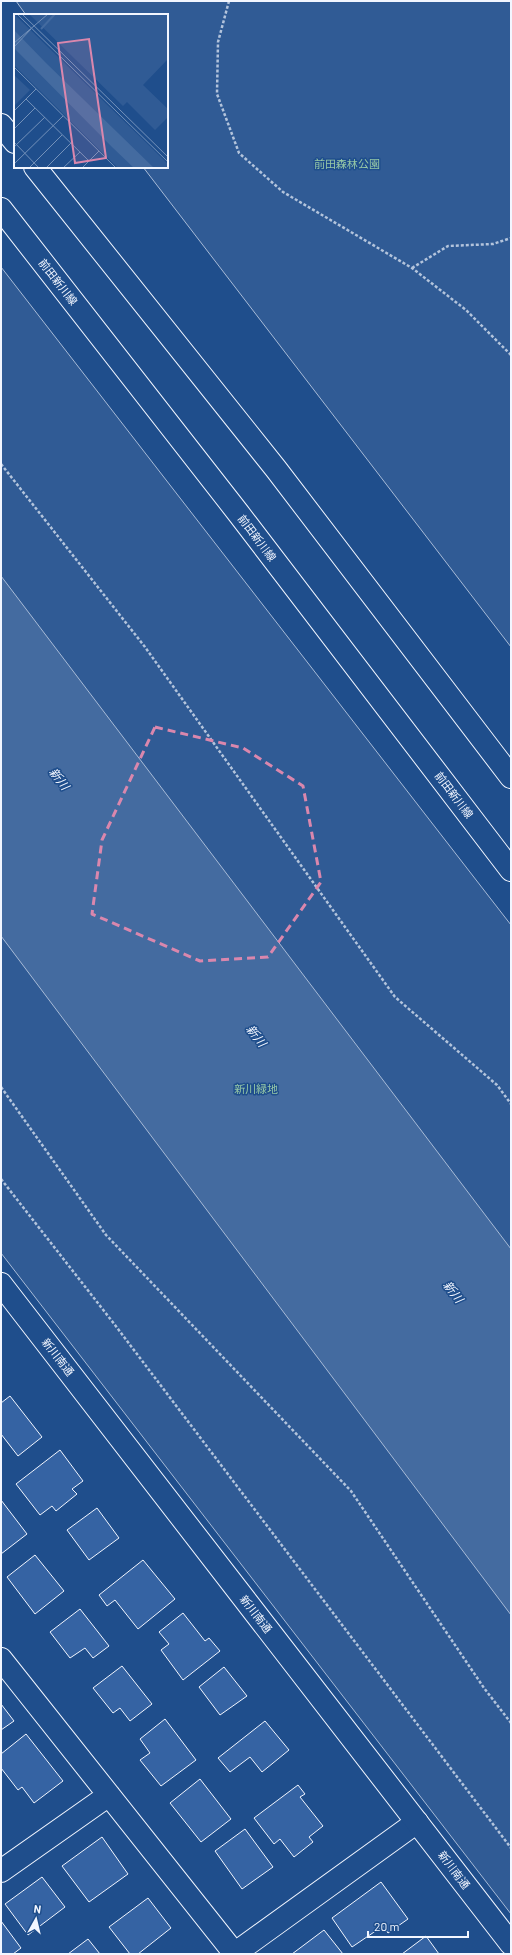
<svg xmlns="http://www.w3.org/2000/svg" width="512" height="1955" font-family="Barlow,'Noto Sans JP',sans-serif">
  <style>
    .built { fill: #305b95; stroke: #a8bbd7 }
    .water { fill: #446ba0; stroke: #a8bbd7 }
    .building { fill: #3563a3; stroke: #f2f6ff }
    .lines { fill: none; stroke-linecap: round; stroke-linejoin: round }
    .minor-casing { stroke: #f2f6ff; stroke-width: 24 }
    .tertiary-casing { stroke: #f2f6ff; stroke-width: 24 }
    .primary-casing { stroke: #f2f6ff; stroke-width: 24 }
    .path { stroke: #b3c4dc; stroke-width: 2.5; stroke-dasharray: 3 2; stroke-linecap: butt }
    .minor { stroke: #1f4e8c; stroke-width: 22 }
    .tertiary { stroke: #1f4e8c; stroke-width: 22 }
    .primary { stroke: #1f4e8c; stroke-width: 22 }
    .marked { fill: none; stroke: #da87ad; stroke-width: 3; stroke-dasharray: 8 5; stroke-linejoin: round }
    .labels { text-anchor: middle; stroke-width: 3; stroke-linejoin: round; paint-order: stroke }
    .park-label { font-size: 11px; fill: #97c8a6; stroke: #1f4e8c }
    .street-label { font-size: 11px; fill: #f2f6ff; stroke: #1f4e8c }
    .water-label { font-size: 12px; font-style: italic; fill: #f2f6ff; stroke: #1f4e8c }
    .inset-river { fill: none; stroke: #446ba0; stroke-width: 2 }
    .inset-road { fill: none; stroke: #7391ba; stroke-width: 1 }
    .view { fill: #da87ad; fill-opacity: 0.15; stroke: #da87ad; stroke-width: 2 }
    .inset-edge { fill: none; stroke: #f2f6ff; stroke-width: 2 }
  </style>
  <rect width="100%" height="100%" fill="#1f4e8c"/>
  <path class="built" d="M16 1H511V647L143 167H167V15H26Z
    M1 267 511 925V1914L1 1253Z"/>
  <path class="water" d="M1 576 511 1249V1615L1 936Z"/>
  <path class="building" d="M10 1396 42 1437 18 1456 1 1434V1403Z
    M60 1450 83 1481 72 1489 77 1494 56 1511 52 1506 40 1515 16 1484Z
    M1 1500 27 1534 1 1554Z
    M97 1508 119 1538 89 1560 67 1530Z
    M35 1555 64 1591 35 1614 7 1577Z
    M143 1560 175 1599 138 1629 115 1600 107 1606 99 1595Z
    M80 1609 109 1646 93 1658 85 1648 70 1658 50 1632Z
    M183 1613 205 1641 209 1638 220 1651 183 1680 161 1650 169 1644 159 1632Z
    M122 1666 152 1704 130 1721 120 1708 113 1713 93 1688Z
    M224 1667 247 1696 220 1715 199 1687Z
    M1 1704 14 1721 1 1730Z
    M165 1719 196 1760 161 1786 140 1760 150 1753 140 1739Z
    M265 1721 289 1750 262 1772 250 1757 230 1772 218 1758Z
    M26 1734 63 1781 34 1803 22 1787 18 1790 1 1768V1754Z
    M200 1779 231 1819 201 1842 170 1803Z
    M298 1785 305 1794 300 1797 323 1826 309 1837 313 1842 294 1857 280 1839 274 1844 254 1818Z
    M245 1829 273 1867 242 1889 215 1851Z
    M102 1837 128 1874 89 1902 62 1866Z
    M42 1877 65 1907 28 1935 5 1904Z
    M381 1882 408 1919 388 1933 383 1926 352 1947 332 1918Z
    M148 1898 171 1928 138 1954H130L109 1927Z
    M1 1921 21 1948 13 1954H1Z
    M324 1930 343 1954H292Z
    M426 1936 439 1954H402Z
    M88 1939 100 1954H68Z"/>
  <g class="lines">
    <defs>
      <path id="minor" d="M1 1659 235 1954
        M1 1871 109 1795
        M234 1954 417 1822"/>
      <path id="tertiary" d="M1 1284 511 1944"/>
      <path id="primary" d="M1 125 15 142
        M35 167 276 469 511 777
        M1 209 239 514 511 870"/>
    </defs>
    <use href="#minor" class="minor-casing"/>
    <use href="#tertiary" class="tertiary-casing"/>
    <use href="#primary" class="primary-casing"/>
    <path class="path" d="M229 1 218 42 217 94 239 153 283 192 412 268 466 310 511 355
      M412 268 448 246 493 244 511 238
      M1 464 145 647 395 997 497 1085 511 1104
      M1 1087 106 1235 351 1491 484 1688 511 1723
      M1 1179 115 1325 511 1848"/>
    <use href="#minor" class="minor"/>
    <use href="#tertiary" class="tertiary"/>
    <use href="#primary" class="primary"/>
  </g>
  <path class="marked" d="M155 727 243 748 303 786 321 882 268 957 200 961 92 914 102 840Z"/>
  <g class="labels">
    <g class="park-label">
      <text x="347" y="168">前田森林公園</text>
      <text x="256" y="1093">新川緑地</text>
    </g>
    <g class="street-label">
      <text transform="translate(58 282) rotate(52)" y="4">前田新川線</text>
      <text transform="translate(257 538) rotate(53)" y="4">前田新川線</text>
      <text transform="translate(454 795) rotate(53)" y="4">前田新川線</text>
      <text transform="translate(58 1357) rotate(52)" y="4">新川南通</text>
      <text transform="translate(256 1614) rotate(52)" y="4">新川南通</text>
      <text transform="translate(454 1870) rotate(53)" y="4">新川南通</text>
    </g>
    <g class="water-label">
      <text transform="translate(59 779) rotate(52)" y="4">新川</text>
      <text transform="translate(256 1036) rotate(52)" y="4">新川</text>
      <text transform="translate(453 1292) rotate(52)" y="4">新川</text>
    </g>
  </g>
  <g transform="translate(14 14)">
    <rect width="154" height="154" fill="#1f4e8c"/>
    <path d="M0 0 154 150V154H104L13 64 0 51ZM15 0H154V45L129 71 154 95V103L141 116 113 88 109 92ZM0 61 16 76 0 92Z" fill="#305b95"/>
    <path d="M0 16 32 49 140 154H120L98 133 0 34Z" fill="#446ba0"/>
    <path class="inset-river" d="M27 15 41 0"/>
    <path class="inset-road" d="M3 0 154 148M8 0 154 143M0 29 34 0M0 33 17 15M0 53 102 154M12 85 75 147M0 97 22 75M0 115 21 94M0 128 25 154M0 133 31 103M0 150 49 102M15 154 48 121M32 154 57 129M49 154 66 138M68 154 85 137"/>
    <path class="view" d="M75 25 92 144 61 149 44 29Z"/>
    <rect width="154" height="154" class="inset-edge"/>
  </g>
  <rect width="512" height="1955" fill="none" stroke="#f2f6ff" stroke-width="4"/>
  <g transform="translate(36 1919) rotate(8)" stroke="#1f4e8c" stroke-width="3" paint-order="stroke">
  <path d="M0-3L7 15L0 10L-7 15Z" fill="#f2f6ff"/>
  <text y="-6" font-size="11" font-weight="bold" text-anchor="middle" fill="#f2f6ff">N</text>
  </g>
  <path d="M368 1931v6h100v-6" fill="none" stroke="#f2f6ff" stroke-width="2"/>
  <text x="374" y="1931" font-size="12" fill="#f2f6ff" stroke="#1f4e8c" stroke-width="3" paint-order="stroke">20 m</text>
</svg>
